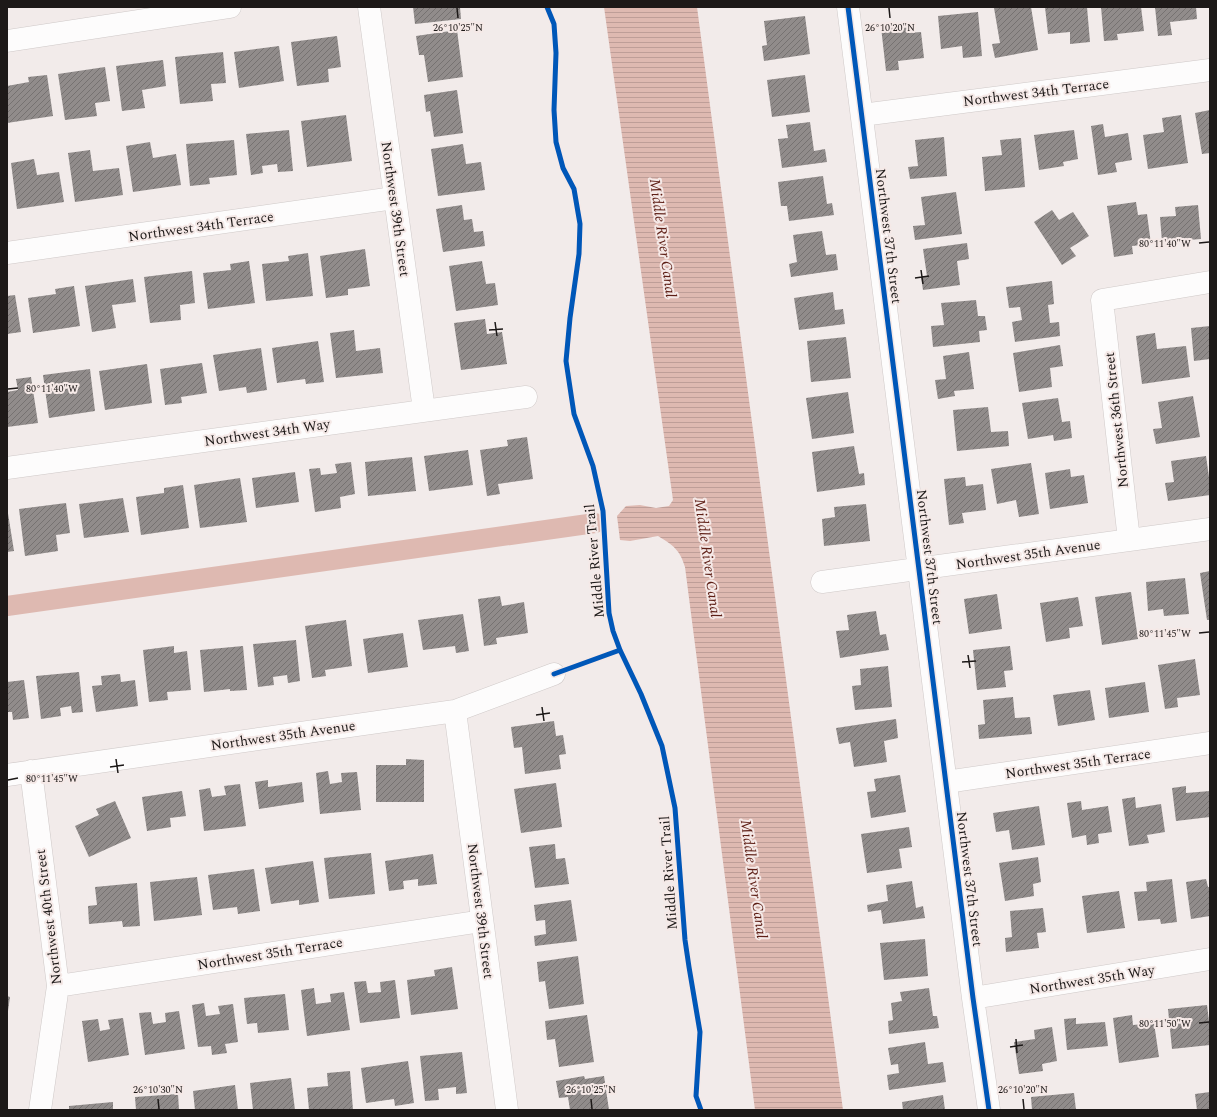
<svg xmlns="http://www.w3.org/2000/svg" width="1217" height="1117" font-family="Spectral,serif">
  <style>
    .water { fill: url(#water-rules) }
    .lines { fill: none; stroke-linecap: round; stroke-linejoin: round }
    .canal { stroke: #deb9b1; stroke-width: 20 }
    .building { fill: url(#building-hatch) }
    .street-casing { stroke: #cfc9c8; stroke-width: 23 }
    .street { stroke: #fdfcfc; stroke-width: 22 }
    .cycleway-casing { stroke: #f5e9e7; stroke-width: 8 }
    .cycleway { stroke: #0057b8; stroke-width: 5 }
    .ticks { fill: none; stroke: #1d1918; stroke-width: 1.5 }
    .labels { text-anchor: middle; stroke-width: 4; stroke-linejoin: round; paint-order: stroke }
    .street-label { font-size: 14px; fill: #1d1918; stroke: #f5e9e7 }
    .water-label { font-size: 15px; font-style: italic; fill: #5e1f16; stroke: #f5e9e7 }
    .ticks-label { font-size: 10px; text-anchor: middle; fill: #1d1918; stroke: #f5e9e7; stroke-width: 4; stroke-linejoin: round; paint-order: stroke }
  </style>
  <defs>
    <pattern id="water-rules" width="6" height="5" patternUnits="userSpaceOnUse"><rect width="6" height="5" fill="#deb9b1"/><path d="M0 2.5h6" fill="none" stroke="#be9e98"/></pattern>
    <pattern id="building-hatch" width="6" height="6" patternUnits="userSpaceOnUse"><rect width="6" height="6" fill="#918c8b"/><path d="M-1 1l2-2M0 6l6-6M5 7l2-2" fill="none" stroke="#767271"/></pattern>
  </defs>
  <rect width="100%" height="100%" fill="#f2ebea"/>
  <path class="water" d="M604 7H697L843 1110H755L685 567C680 550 673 545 658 536L630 541 620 540 617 516 626 506 640 505 656 508 669 506 673 500Z"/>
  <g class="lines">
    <path class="canal" d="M7 606 595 523"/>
  </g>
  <path class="building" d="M413 7H460L461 19 415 24Z
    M1000 7H1031L1038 50 995 58 992 44 1000 43 994 8Z
    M1045 7H1087L1090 42 1070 44V32L1048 34Z
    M1101 7H1141L1144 31 1117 34 1118 40 1104 41Z
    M1155 7H1196L1197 19 1170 22 1172 35 1158 36Z
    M978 12 982 56 963 58 962 46 941 49 938 16Z
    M805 16 810 54 764 61 762 46 767 45 764 21Z
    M906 24 907 33 921 32 924 58 898 61 899 70 886 71 881 27Z
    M457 30 463 77 428 82 424 55H419L416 36Z
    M337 36 341 67 328 69 329 82 297 86 291 42Z
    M279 46 284 81 239 88 234 52Z
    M223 52 226 83 211 84 213 101 180 104 175 57Z
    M163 60 166 86 142 90 145 108 122 111 116 66Z
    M105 67 110 101 95 103 97 116 65 120 58 74Z
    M47 75 53 116 7 123V86L29 82 28 77Z
    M805 75 810 112 772 117 767 80Z
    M457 90 463 133 434 137 430 111 426 112 424 95Z
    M1210 110V153L1202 154 1195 113Z
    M346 115 352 161 307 167 301 121Z
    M1181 115 1188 163 1148 169 1143 135 1164 132 1162 118Z
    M810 122 814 151 825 149 827 162 782 168 778 139 788 138 786 125Z
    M1103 124 1105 137 1128 133 1132 160 1115 163 1117 172 1098 175 1091 126Z
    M289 130 293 171 278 172 277 164 262 166 263 173 251 175 246 134Z
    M1074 130 1078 159 1063 162 1064 166 1039 170 1034 135Z
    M944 137 947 176 910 179 908 167 918 166 915 140Z
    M1021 138 1025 187 985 191 982 157 1002 155 1000 140Z
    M234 140 237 175 209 178 210 184 190 186 186 144Z
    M150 142 153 158 176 154 181 185 133 192 126 146Z
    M463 144 466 164 481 162 485 190 438 196 431 149Z
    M90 150 93 171 119 168 123 195 75 202 68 153Z
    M34 159 37 175 59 172 64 202 17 209 11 163Z
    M823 176 827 204 832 203 834 215 789 221 787 206H781L778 182Z
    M956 192 962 234 915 240 913 226 925 225 921 197Z
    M1136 202 1138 215 1147 214 1151 244 1132 246 1133 254 1114 257 1107 206Z
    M462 205 464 220 472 219 474 232 483 231 485 246 443 252 436 209Z
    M1198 205 1201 239 1162 242 1160 217 1176 216 1175 207Z
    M1052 210 1059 220 1073 212 1089 236 1070 248 1076 256 1062 265 1034 222Z
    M822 231 826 255 836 254 838 270 791 277 789 264 797 262 793 235Z
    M967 243 969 259 957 261 960 285 923 290 921 277 927 276 923 249Z
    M365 249 370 286 348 289V295L326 298 320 256Z
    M308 253 313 296 266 301 262 264 289 261 288 256Z
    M249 261 255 303 208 309 203 273 231 270 230 264Z
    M482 261 486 284 495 283 498 305 456 311 449 266Z
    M192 271 195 303 180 305 181 320 150 323 144 277Z
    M133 279 136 302 112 305 116 328 92 332 85 286Z
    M1052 281 1054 304 1048 305 1050 323 1059 322 1060 336 1015 342 1012 322 1022 320 1020 307 1009 308 1006 287Z
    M74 286 80 326 33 333 28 298 56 294 55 289Z
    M833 292 835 310 843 309 845 324 799 330 794 298Z
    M15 295 21 332 7 334V296Z
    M976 300 978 316H985L987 330 979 331 980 342 933 347 931 326 944 325 941 303Z
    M485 319 487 334 502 332 507 364 461 370 454 323Z
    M1210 326V359L1194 361 1191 328Z
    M354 330 356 351 380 348 383 373 336 378 330 333Z
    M1155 333 1157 349 1186 346 1190 377 1142 384 1136 336Z
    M846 337 851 378 811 382 807 341Z
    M318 341 324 382 306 384 305 379 277 383 272 348Z
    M1060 345 1063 366 1050 368 1052 387 1019 392 1013 353Z
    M261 348 267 390 247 393 246 387 219 391 213 355Z
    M969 352 974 389 954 391 955 396 938 399 935 380 946 379 943 356Z
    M202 363 207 393 181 397 182 403 165 405 160 369Z
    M147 364 152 403 105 410 99 371Z
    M90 369 95 411 49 418 43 375Z
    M31 377 38 423 7 427V392L18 390 16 379Z
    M848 392 854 433 812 439 806 398Z
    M1193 396 1200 437 1156 444 1153 429 1162 428 1158 402Z
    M1058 398 1062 422 1070 421 1072 438 1054 441 1053 435 1028 439 1022 403Z
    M988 407 991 432 1008 431 1009 446 957 451 953 410Z
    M527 437 533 479 498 484 500 494 487 496 480 450 508 446 507 440Z
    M854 446 859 474 864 473 865 485 817 492 812 452Z
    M468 450 473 485 429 491 424 456Z
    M1206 456 1210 484V495L1168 501 1165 483 1174 482 1171 461Z
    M412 457 416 491 368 496 365 462Z
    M351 462 355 494 340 497 341 508 315 512 309 469 320 468 321 475 337 473 335 464Z
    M1031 463 1039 514 1019 517 1016 500 997 504 991 469Z
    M1070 469 1071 477 1084 475 1088 503 1050 509 1045 473Z
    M295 472 299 502 256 508 252 478Z
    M965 477 966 486 983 484 986 510 962 513 964 523 949 525 944 479Z
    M240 478 247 522 200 528 194 485Z
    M183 485 189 528 141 535 136 497 164 493V488Z
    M123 498 129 532 84 538 79 504Z
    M66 503 70 533 56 535 58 551 25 556 19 509Z
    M866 504 870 541 824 546 822 519 835 517 834 507Z
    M7 507 14 551 7 552Z
    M1210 571V620H1207L1200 573Z
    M1185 578 1189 614 1164 616 1163 609 1148 611 1146 582Z
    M1131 592 1138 639 1102 645 1095 597Z
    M997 594 1002 629 969 634 964 599Z
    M500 596 502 606 524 602 528 633 496 638 497 644 484 646 478 599Z
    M1078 597 1083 626 1069 628 1070 638 1046 642 1040 603Z
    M876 611 880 635 886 634 889 650 840 658 836 631 849 630 847 615Z
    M463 614 469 651 456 653 455 646 423 650 418 620Z
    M346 620 352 666 325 670 326 676 312 678 305 626Z
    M403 633 408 667 368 673 363 639Z
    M296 640 300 681 288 683 287 675 273 677 274 685 258 687 253 644Z
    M174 646V653L187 651 191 690 167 692 168 700 149 702 143 650Z
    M243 646 247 690 230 691V689L204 692 200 650Z
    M1010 646 1013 670 1004 671 1006 687 977 690 973 650Z
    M1195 659 1200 695 1177 698 1178 707 1165 709 1158 665Z
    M888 666 892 707 855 710 852 686 861 685 860 669Z
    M79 672 83 712 72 713 71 706 60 708 61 716 41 719 36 676Z
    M120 674 121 682 135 680 138 706 96 712 92 686 102 685 101 676Z
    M24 680 29 718 13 720 12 712H7V682Z
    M1145 682 1149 712 1109 718 1105 688Z
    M1090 690 1095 720 1058 726 1053 695Z
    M1013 697 1015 718 1030 717 1032 734 979 739 978 725 985 724 983 700Z
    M896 719 898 738 884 741 887 762 854 767 850 742 839 744 836 728Z
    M554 721 556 736 563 735 566 754 559 755 561 769 525 774 522 747 514 748 511 727Z
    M406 759 424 760V802H376V765H406Z
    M328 771 330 784 342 782 341 773 357 772 361 810 320 814 316 773Z
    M900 775 906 812 871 818 867 792 876 791 874 779Z
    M268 780V787L302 782 304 802 259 809 255 782Z
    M556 783 562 827 521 833 514 789Z
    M240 784 246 826 204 831 199 790 210 788 212 797 226 795 224 786Z
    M1186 786V793L1210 791V817L1176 821 1172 788Z
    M182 791 186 816 170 818 171 827 147 831 142 797Z
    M1135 797 1136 808 1161 804 1165 832 1147 835 1149 843 1129 846 1122 799Z
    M115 801 131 838 89 857 75 826 99 815 96 809Z
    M1081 801 1082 810 1108 806 1112 832 1098 834 1099 843 1087 845 1086 835 1072 838 1067 803Z
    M1039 806 1045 845 1012 850 1009 830 996 832 993 813Z
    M909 827 912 847 899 849 902 868 867 873 861 834Z
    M555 844 556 859 565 858 569 884 535 888 529 847Z
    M371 853 375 894 329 899 324 858Z
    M433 854 437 884 418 886V879L403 881 404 889 389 891 385 861Z
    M1038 857 1041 882 1033 884 1034 896 1005 901 999 863Z
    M313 861 319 902 299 905V900L271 904 265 868Z
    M254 869 260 911 238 914 237 907 213 910 208 875Z
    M197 877 202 915 154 921 150 882Z
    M1172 879 1177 922 1161 924 1160 919 1138 921 1134 892 1147 891 1146 882Z
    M1206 879 1208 887H1210V916L1191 919 1186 882Z
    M912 881 916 908 923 906 925 918 883 924 881 910 868 912 867 905 888 901 886 885Z
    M137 883 140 926 123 927 122 921 89 924 88 906 97 905 95 887Z
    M1119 891 1125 928 1087 933 1082 896Z
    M571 900 577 941 535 946 534 936 546 934 545 920 536 921 534 905Z
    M1043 908 1046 932 1037 933 1039 948 1006 952 1005 938 1012 937 1010 911Z
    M925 939 928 976 884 980 880 943Z
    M578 956 584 1004 549 1009 545 981 539 982 537 962Z
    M452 967 458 1009 411 1015 407 980 435 976 434 970Z
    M395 980 400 1018 360 1023 354 982 366 981 368 993 381 992 380 982Z
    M314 988 316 1004 331 1002 330 994 344 992 350 1030 307 1036 301 990Z
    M929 988 933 1016H937L939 1028 889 1034 888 1021 893 1020 891 1003 902 1001 900 992Z
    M285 994 289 1030 258 1033 257 1023 247 1024 244 998Z
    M7 996 10 997 8 1011H7Z
    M204 1003 206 1016 220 1014 218 1006 233 1004 238 1042 225 1044 227 1053 212 1055 211 1046 198 1047 192 1005Z
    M1207 1005 1210 1029V1045L1172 1049 1168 1009Z
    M179 1011 185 1049 145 1055 139 1013 151 1012 153 1024 166 1022 165 1013Z
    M587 1015 594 1062 559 1067 555 1039 547 1040 545 1021Z
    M1132 1015 1133 1025 1154 1023 1159 1057 1119 1063 1113 1018Z
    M123 1018 129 1055 88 1062 82 1021 98 1019 100 1031 110 1029 108 1020Z
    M1076 1018V1024L1105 1022 1108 1046 1067 1050 1064 1019Z
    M1052 1027 1057 1061 1042 1064 1043 1071 1019 1074 1014 1042 1035 1039 1034 1030Z
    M925 1042 928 1064 943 1062 946 1082 889 1090 887 1075 899 1073 898 1064 891 1065 888 1048Z
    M462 1052 467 1093 456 1094V1087L438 1089 439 1100 425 1101 420 1056Z
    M408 1061 414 1103 395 1106 394 1099 366 1103 361 1068Z
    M350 1071 353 1110H309L307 1088 328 1086 327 1073Z
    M584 1076 585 1079 604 1076 609 1110H570L568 1097 559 1098 556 1081Z
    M291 1078 295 1110H253L250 1083Z
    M235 1085 238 1110H195L193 1091Z
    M1210 1092V1110H1197L1195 1094Z
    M1074 1093 1076 1110H1032L1031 1097Z
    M178 1094 179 1110H136L135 1097Z
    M943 1095 945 1110H903L902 1102Z
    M113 1102V1110H69V1106Z"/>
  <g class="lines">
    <defs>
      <path id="street" d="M369 7 424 410
        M848 7 973 998 989 1110
        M7 41 230 7
        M862 115 1210 70
        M7 253 394 198
        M7 468 526 397
        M1129 540 1102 300 1210 282
        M822 582 1210 529
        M455 711 507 1110
        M31 771 58 986 40 1110
        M7 775 455 711 554 674
        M946 782 1210 743
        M58 986 482 921
        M973 998 1210 959"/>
    </defs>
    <use href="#street" class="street-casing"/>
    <use href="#street" class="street"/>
    <defs>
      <path id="cycleway" d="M547 7 554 24 556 53 554 110 556 142 563 168 574 189 580 224 579 254 570 318 566 361 574 414 593 466 603 511 609 613 613 631 620 650 641 694 662 746 675 808 685 940 689 967 700 1032 696 1096 701 1110
        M848 7 973 998 989 1110
        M554 674 620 650"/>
    </defs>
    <use href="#cycleway" class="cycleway-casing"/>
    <use href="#cycleway" class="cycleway"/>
  </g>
  <path class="ticks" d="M457 8 458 18M889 8 890 18M1199 243 1209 242M921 270 923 284M915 278 929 276M495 322 497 336M489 330 503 329M8 389 18 388M1199 633 1209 632M968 655 970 668M962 662 976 661M542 707 544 721M536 715 550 713M116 759 118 773M110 767 124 765M8 780 18 778M1199 1023 1209 1022M1016 1039 1017 1053M1010 1047 1023 1045M158 1099 159 1109M591 1099 592 1109M1023 1099 1024 1109"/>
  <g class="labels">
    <g class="street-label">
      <text transform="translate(1036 92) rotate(-7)" y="5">Northwest 34th Terrace</text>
      <text transform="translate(396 209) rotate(82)" y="5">Northwest 39th Street</text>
      <text transform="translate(201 226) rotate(-8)" y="5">Northwest 34th Terrace</text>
      <text transform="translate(889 236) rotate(83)" y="5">Northwest 37th Street</text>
      <text transform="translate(1116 420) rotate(-96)" y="5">Northwest 36th Street</text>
      <text transform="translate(267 432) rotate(-8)" y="5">Northwest 34th Way</text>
      <text transform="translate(1028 554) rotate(-8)" y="5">Northwest 35th Avenue</text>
      <text transform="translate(930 557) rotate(83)" y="5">Northwest 37th Street</text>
      <text transform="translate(594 561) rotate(-95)" y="5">Middle River Trail</text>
      <text transform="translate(283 735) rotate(-8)" y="5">Northwest 35th Avenue</text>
      <text transform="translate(1078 763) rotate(-8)" y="5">Northwest 35th Terrace</text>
      <text transform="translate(668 873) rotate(-94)" y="5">Middle River Trail</text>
      <text transform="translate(970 879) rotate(83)" y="5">Northwest 37th Street</text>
      <text transform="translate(481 911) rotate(83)" y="5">Northwest 39th Street</text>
      <text transform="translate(48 917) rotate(-97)" y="5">Northwest 40th Street</text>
      <text transform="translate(270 953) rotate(-9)" y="5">Northwest 35th Terrace</text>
      <text transform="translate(1092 979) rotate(-9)" y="5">Northwest 35th Way</text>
    </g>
    <g class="water-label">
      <text transform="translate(663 238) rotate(82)" y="5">Middle River Canal</text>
      <text transform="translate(708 558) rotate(82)" y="5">Middle River Canal</text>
      <text transform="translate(754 879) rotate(82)" y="5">Middle River Canal</text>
    </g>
  </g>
  <g class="ticks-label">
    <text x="458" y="31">26°10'25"N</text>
    <text x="890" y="31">26°10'20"N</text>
    <text x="1165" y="247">80°11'40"W</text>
    <text x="52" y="392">80°11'40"W</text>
    <text x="1165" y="637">80°11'45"W</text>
    <text x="52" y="782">80°11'45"W</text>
    <text x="1165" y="1027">80°11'50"W</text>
    <text x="158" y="1093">26°10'30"N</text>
    <text x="591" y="1093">26°10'25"N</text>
    <text x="1023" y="1093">26°10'20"N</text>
  </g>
  <rect width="1217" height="1117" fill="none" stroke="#1d1918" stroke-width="16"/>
</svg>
